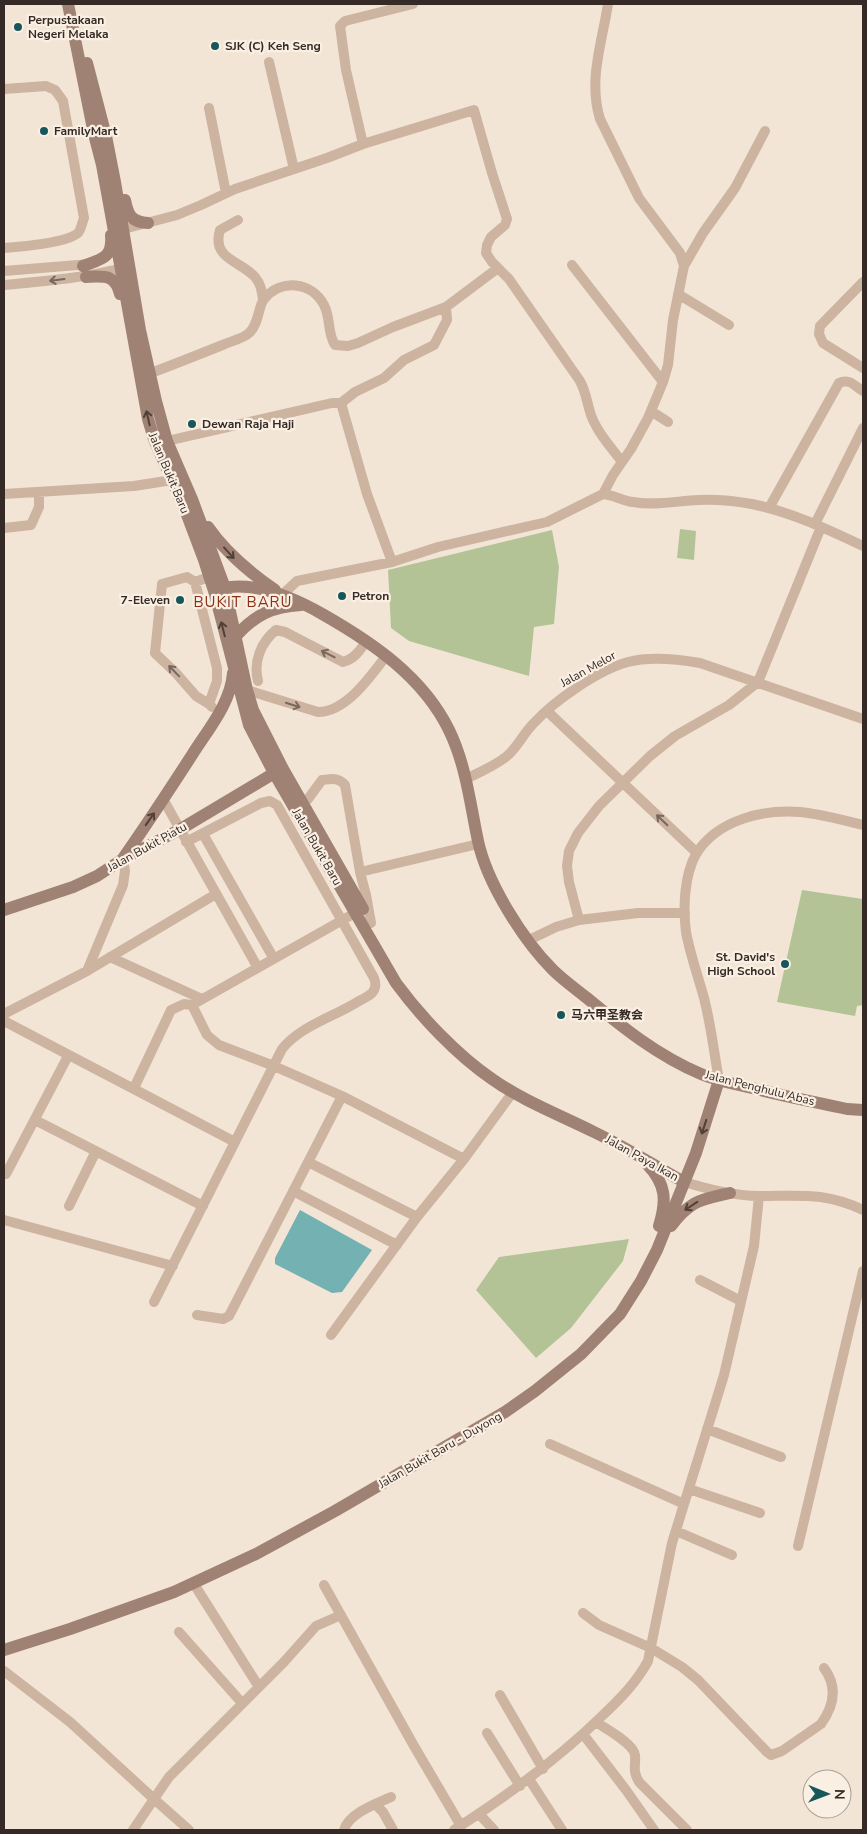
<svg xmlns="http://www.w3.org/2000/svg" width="867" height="1834" font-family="'Nunito Sans','Noto Sans SC',sans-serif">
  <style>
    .green { fill: #b4c395 }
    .water { fill: #73b1b2 }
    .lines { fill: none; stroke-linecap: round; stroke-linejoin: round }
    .minor { stroke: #ccb4a1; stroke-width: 10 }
    .secondary { stroke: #9f8273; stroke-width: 12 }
    .oneway { stroke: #79685d }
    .oneway2 { stroke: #504038 }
    .poi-dot { fill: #17575a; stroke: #faefe3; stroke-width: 2 }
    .labels { text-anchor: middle; stroke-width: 4.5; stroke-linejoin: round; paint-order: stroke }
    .poi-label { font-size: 12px; font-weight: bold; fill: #352a25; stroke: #faefe3; text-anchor: start }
    .street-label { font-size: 12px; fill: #352a25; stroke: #faefe3 }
    .quarter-label { font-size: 15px; letter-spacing: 1px; fill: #8b3017; stroke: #faefe3 }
  </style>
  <rect width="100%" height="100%" fill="#f3e5d6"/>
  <path class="green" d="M680 529 696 531 694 560 677 558Z
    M552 530 559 567 554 624 534 627 529 676 409 641 391 628 388 570Z
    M802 890 863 899V1005L857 1006 855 1016 777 1002Z
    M629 1239 623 1261 571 1328 536 1358 476 1290 499 1257Z"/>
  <path class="water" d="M300 1210 372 1250 342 1292 332 1293 275 1264V1258Z"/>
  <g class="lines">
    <path class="minor" d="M269 62 294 169
      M4 89 46 86 55 90 63 101 84 218C82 223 81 230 78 233 66 243 20 247 4 248
      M209 108 226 193
      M363 144 346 70 340 26 345 21 413 4
      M238 220 220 230C211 259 241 261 255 277 261 284 262 292 263 300
      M116 231 177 215 201 205 235 189 327 158 363 144 474 110 492 173 507 219 505 225 491 237 487 245 486 253 492 262 509 279 580 381C586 392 587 403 591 415 597 432 611 447 622 462
      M572 265 663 382
      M684 266 703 233 735 188 765 131
      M4 271 90 264
      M863 282 820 326 819 334 823 343 863 368
      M4 285C45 281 86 278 126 267
      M678 294 729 325
      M151 373C175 364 200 354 225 344 232 341 244 338 249 333 259 324 258 307 264 299 281 278 312 282 324 305 331 318 327 333 335 345L348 346 358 343 393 327 446 307 498 268
      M651 411 668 422
      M167 441 332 403H341
      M4 494 134 486 166 481 177 477
      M603 494 613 475 631 449 648 418 663 382 668 365 673 320 684 266 680 253 639 198 600 119C588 80 602 43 608 4
      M769 508 839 383C849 378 855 386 863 391
      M815 524 863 428
      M4 528 31 525 39 507V492
      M392 562 367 494 341 403 355 392 384 378 404 360 434 345 447 320 446 307
      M209 577 195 582 217 668V681L209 704 212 707
      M195 582 187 577 162 584 155 653 175 672 196 696 209 704
      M282 595 297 581 392 562 438 547 547 522 603 494C614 495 623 501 633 502 654 506 677 501 698 500 715 499 735 501 752 504 791 512 827 529 863 546
      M258 681C253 662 261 642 276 630L285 632 343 662C354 659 360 651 366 641
      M247 690 318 712C346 712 371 676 386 656
      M547 711 697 853
      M466 779C478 773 492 767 503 759 516 751 522 735 533 724 554 701 598 670 628 662 651 656 677 659 700 663L863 719
      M163 799 258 968
      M298 808 308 799 322 780C332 779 338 777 345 785L360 872 366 895 371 923
      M203 834 274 959
      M360 872 478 844
      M685 913H638L579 920 569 882 567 866 569 851 578 833 599 806 650 756 675 736 729 705 758 682 821 527
      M529 940 556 927 579 920
      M110 957 202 999
      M87 971 123 885 125 871 123 859
      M192 1005 207 1035 219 1045 274 1066 342 1096 464 1159
      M4 1014 87 971 216 894
      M4 1021 235 1142
      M719 1080C714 1053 711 1025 704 998 698 976 690 954 686 932 683 908 684 876 696 854 717 820 763 809 800 812 821 814 842 820 863 825
      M134 1088 171 1010 184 1004 192 1005 362 909
      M35 1120 203 1206
      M308 1162 417 1217
      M6 1174 68 1056
      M684 1182C708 1189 734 1196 760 1196 801 1196 825 1192 863 1210
      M293 1191 397 1245
      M69 1206 96 1151
      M4 1220 173 1266
      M700 1280 741 1301
      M154 1302 282 1049C300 1026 334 1017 359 1001 363 999 369 996 372 993 376 989 376 983 374 978L277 805 270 801 261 803 186 842
      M197 1315 223 1319 229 1316 342 1096
      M331 1335 417 1217 464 1159 513 1092
      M707 1429 781 1457
      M550 1444 684 1504
      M689 1489 760 1513
      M676 1531 732 1555
      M798 1546 863 1271
      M194 1584 259 1687
      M324 1585 414 1746 461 1826
      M583 1613 599 1625 651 1648 682 1667 698 1680 767 1752 771 1755 782 1751 821 1724C834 1706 838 1687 824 1668
      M179 1632 242 1703
      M4 1671 70 1722 154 1799 133 1830
      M500 1695 543 1769
      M596 1722C606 1729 633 1743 635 1755 636 1768 632 1769 639 1782L687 1830
      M487 1733 520 1786
      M583 1734 626 1790 654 1830
      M529 1779 562 1830
      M375 1804 383 1812 393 1830
      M479 1814 494 1830
      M189 1830 154 1799 169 1777 284 1662 316 1626 341 1615
      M344 1830C349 1813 376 1804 391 1797
      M454 1830C507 1796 557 1760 602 1716 620 1699 636 1683 648 1661L672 1543 724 1375 754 1246 759 1196"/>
    <path class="secondary" d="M68 4 94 134 102 165 148 419 154 439 184 507 204 560 214 591 249 725 274 773 396 983C421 1017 457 1055 492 1079 523 1101 560 1115 594 1132 625 1147 654 1165 684 1182
      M87 63 106 136 115 182 140 330 156 401 167 441 192 499 225 588 247 690 253 710 283 769 363 909
      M125 200C128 215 131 222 148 223
      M83 266C102 259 113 258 111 235
      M86 277C104 276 115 274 120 294
      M208 527C226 553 249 572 275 590
      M218 589C254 580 293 597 324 615 373 643 423 677 449 730 466 765 470 803 478 841 487 883 523 940 553 970 563 980 576 989 587 998 622 1027 658 1056 701 1074 717 1081 735 1084 752 1088 783 1096 815 1102 847 1109L863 1110
      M236 636C256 614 272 607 301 605
      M124 857C147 824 170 789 192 755 207 731 231 703 233 673
      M4 910 73 887 97 876 123 859 179 830 281 769
      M647 1164C666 1184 667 1200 659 1226
      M671 1226C691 1200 700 1200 730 1193
      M4 1650 70 1629 174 1592 256 1554 335 1511 505 1412 535 1391 581 1354 620 1314 641 1281 657 1250 696 1153 719 1080"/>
  </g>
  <defs><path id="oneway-shaft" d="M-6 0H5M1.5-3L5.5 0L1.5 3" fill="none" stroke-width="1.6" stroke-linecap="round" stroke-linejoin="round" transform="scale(1.25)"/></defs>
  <g class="oneway">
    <use href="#oneway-shaft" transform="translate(57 280) rotate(173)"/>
    <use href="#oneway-shaft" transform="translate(328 654) rotate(-153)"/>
    <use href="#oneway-shaft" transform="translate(174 671) rotate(-134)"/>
    <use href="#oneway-shaft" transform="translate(293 705) rotate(18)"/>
    <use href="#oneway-shaft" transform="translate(662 820) rotate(-136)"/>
  </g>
  <g class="oneway2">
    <use href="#oneway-shaft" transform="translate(148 418) rotate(-103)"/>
    <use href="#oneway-shaft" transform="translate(229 553) rotate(48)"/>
    <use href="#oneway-shaft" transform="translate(223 629) rotate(-104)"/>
    <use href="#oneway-shaft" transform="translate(150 819) rotate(-55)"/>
    <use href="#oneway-shaft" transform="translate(704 1127) rotate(108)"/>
    <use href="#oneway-shaft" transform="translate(691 1206) rotate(146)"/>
  </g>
  <g class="poi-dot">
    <circle cx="18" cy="27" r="5"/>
    <circle cx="215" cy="46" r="5"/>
    <circle cx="44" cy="131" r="5"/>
    <circle cx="192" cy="424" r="5"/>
    <circle cx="342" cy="596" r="5"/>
    <circle cx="180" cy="600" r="5"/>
    <circle cx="785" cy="964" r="5"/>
    <circle cx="561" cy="1015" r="5"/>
  </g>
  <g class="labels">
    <g class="poi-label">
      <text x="28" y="24">Perpustakaan<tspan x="28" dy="14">Negeri Melaka</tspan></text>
      <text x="225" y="50">SJK (C) Keh Seng</text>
      <text x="54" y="135">FamilyMart</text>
      <text x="202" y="428">Dewan Raja Haji</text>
      <text x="352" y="600">Petron</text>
      <text x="170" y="604" text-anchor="end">7-Eleven</text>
      <text x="775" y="961" text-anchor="end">St. David's<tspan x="775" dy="14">High School</tspan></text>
      <text x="571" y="1019">马六甲圣教会</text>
    </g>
    <g class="street-label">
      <text transform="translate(169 473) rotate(67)" y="4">Jalan Bukit Baru</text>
      <text transform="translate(588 669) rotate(-29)" y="4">Jalan Melor</text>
      <text transform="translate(147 847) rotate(-29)" y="4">Jalan Bukit Piatu</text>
      <text transform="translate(317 847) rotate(60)" y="4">Jalan Bukit Baru</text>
      <text transform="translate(760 1088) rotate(14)" y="4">Jalan Penghulu Abas</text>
      <text transform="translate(642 1158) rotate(29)" y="4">Jalan Paya Ikan</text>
      <text transform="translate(440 1450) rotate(-30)" y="4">Jalan Bukit Baru - Duyong</text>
    </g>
    <g class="quarter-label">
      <text x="243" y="607">BUKIT BARU</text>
    </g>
  </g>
  <rect width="867" height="1834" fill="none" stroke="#352a25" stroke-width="10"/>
  <g transform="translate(827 1794) rotate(91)"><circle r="24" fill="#faefe3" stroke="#aba097"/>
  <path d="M0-4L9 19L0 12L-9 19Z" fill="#17575a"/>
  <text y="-8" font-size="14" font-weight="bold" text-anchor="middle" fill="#352a25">N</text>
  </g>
</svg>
